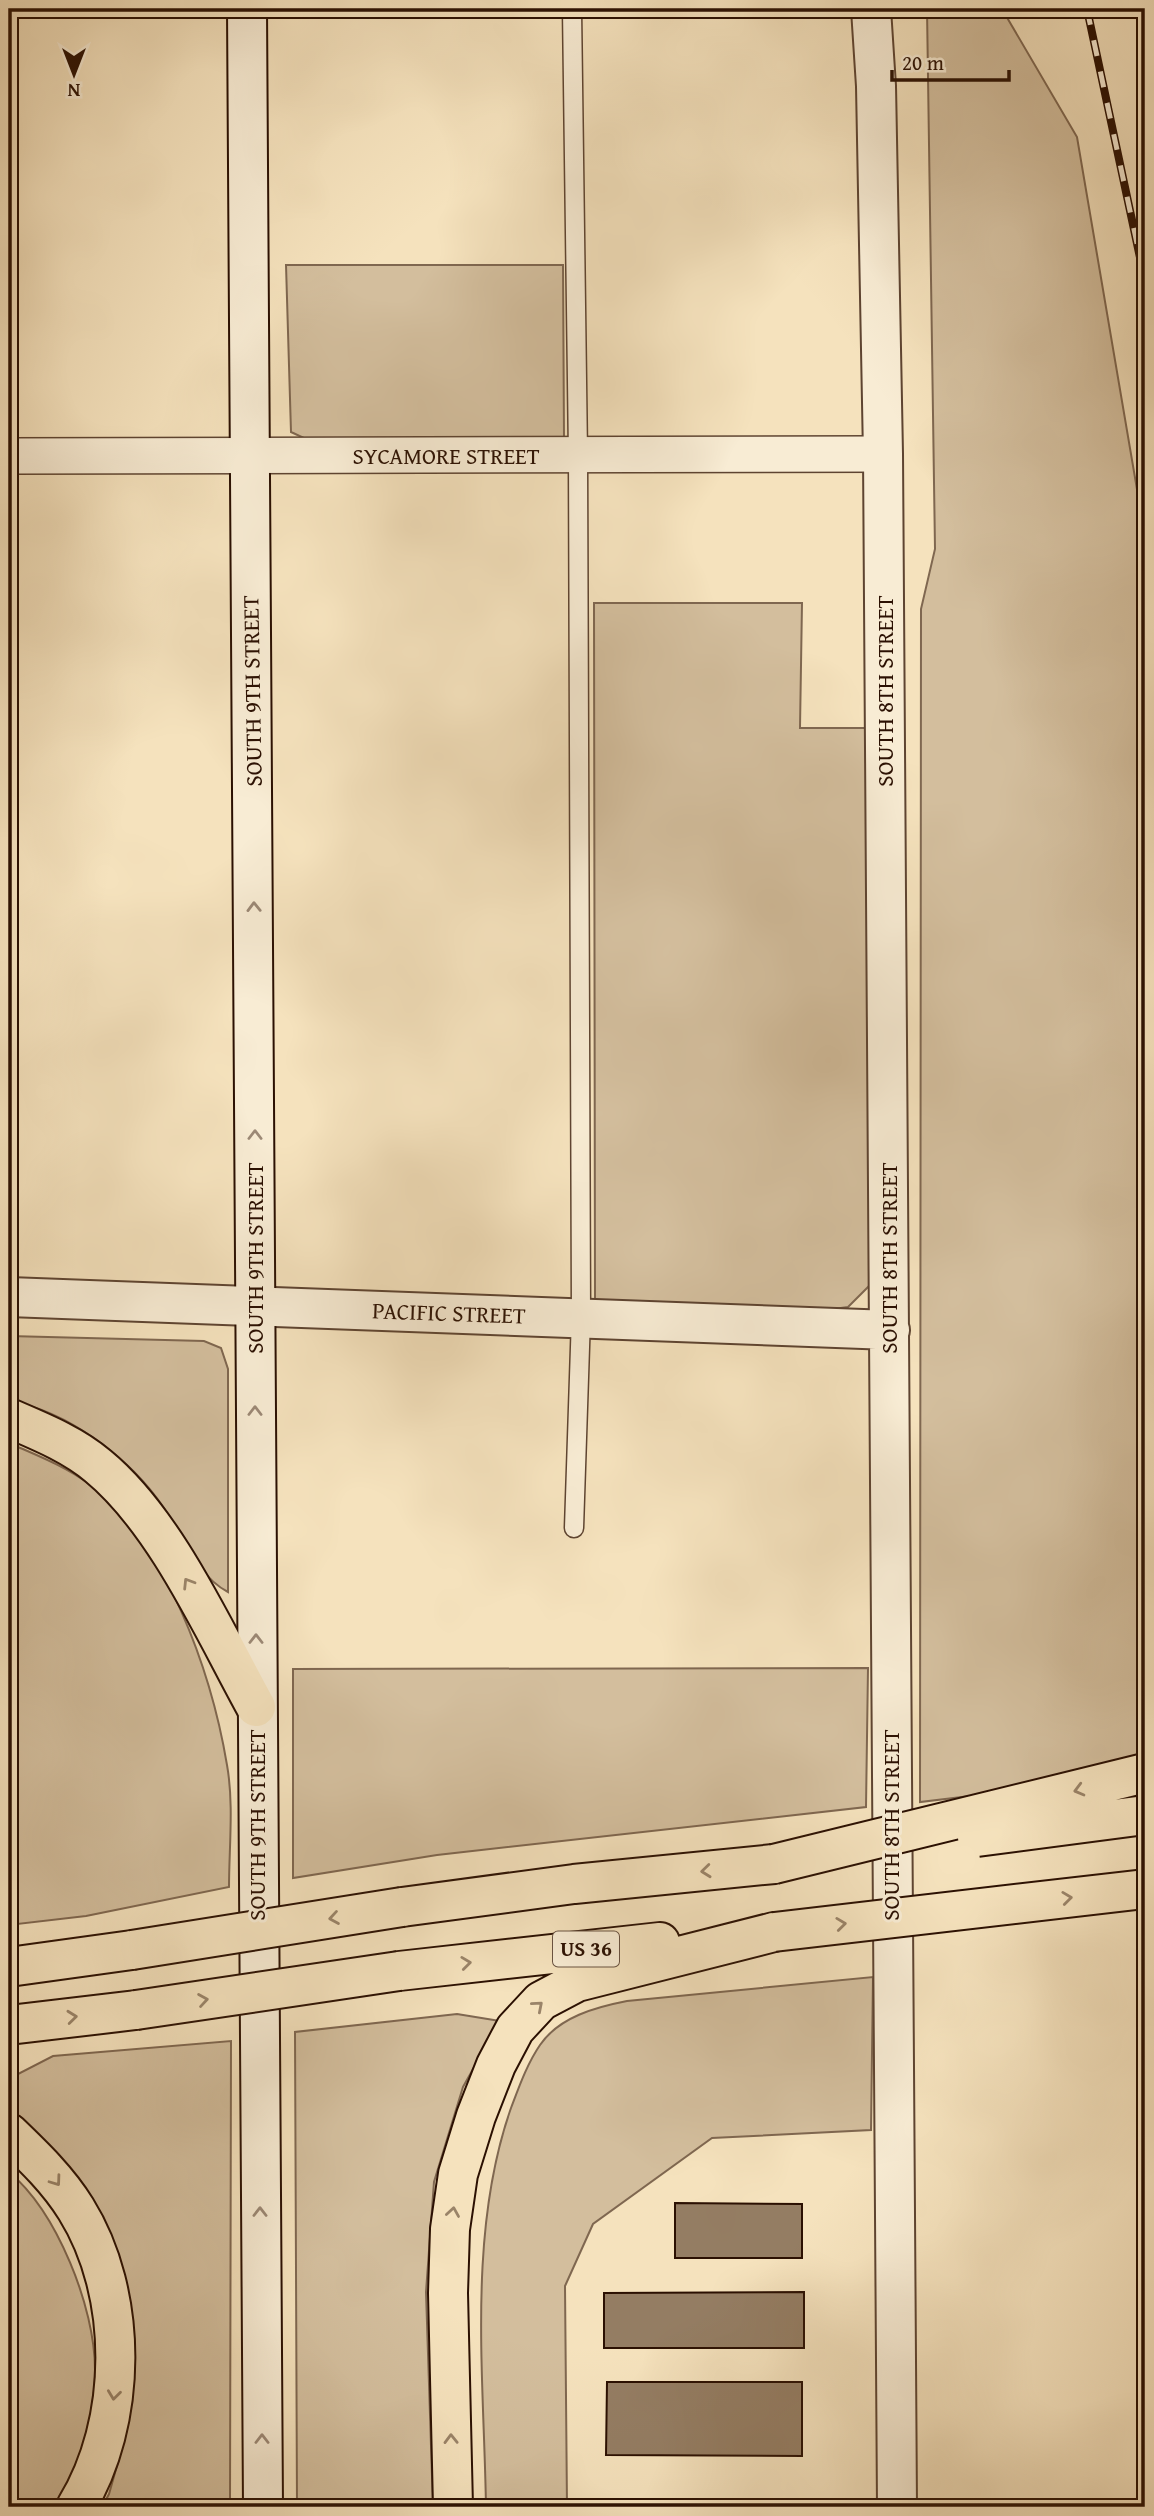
<svg xmlns="http://www.w3.org/2000/svg" width="1154" height="2516" font-family="'Gentium Book Plus',serif">
  <style>
    .green { fill: #d3be9d; stroke: #7f6750; stroke-width: 2 }
    .building { fill: #947d63; stroke: #2b1002; stroke-width: 2 }
    .lines { fill: none; stroke-linecap: round; stroke-linejoin: round }
    .service-casing { stroke: #5e4431; stroke-width: 21 }
    .minor-casing { stroke: #5e4431; stroke-width: 38 }
    .tertiary-casing { stroke: #5e4431; stroke-width: 42 }
    .secondary-casing { stroke: #2b1002; stroke-width: 42 }
    .motorway-casing { stroke: #2b1002; stroke-width: 42 }
    .service { stroke: #f8ecd4; stroke-width: 18 }
    .minor { stroke: #f8ecd4; stroke-width: 35 }
    .tertiary { stroke: #f8ecd4; stroke-width: 38 }
    .secondary { stroke: #f8ecd4; stroke-width: 38 }
    .motorway { stroke: #f5e2bd; stroke-width: 38 }
    .rail-casing { stroke: #2b1002; stroke-width: 8 }
    .rail { stroke: #f8ecd4; stroke-width: 5; stroke-dasharray: 16; stroke-linecap: butt }
    .motorway-bridge-casing { stroke: #2b1002; stroke-width: 42; stroke-linecap: butt }
    .motorway-bridge { stroke: #f5e2bd; stroke-width: 38 }
    .oneway { stroke: #9c8976 }
    .oneway2 { stroke: #9a8469 }
    .labels { text-anchor: middle; stroke-width: 6; stroke-linejoin: round; paint-order: stroke }
    .shield { fill: #f8ecd4; stroke: #685241; stroke-width: 2 }
    .shield-label { font-size: 21px; font-weight: bold; fill: #2b1002 }
    .street-label { font-size: 23px; fill: #2b1002; stroke: #f8ecd4 }
  </style>
  <rect width="100%" height="100%" fill="#f5e2bd"/>
  <filter id="stains"><feTurbulence type="fractalNoise" baseFrequency=".00286" numOctaves="4"/><feColorMatrix values="0 0 0 0 .2 0 0 0 0 .09 0 0 0 0 .02 0 0 0 .5 -.17"/></filter>
  <radialGradient id="worn" r=".72"><stop offset=".6" stop-color="#630" stop-opacity="0"/><stop offset="1" stop-color="#630" stop-opacity=".3"/></radialGradient>
  <path class="green" d="M927 9H1002L1077 137 1139 501 1145 580V1769L1028 1789 920 1802 921 609 935 549Z
    M286 265H563L564 437 306 439 291 432Z
    M594 603H802L800 728H869V1286L848 1307 819 1311 595 1300Z
    M9 1336 204 1341 221 1348 228 1369V1592C197 1576 183 1536 164 1508 130 1458 68 1411 9 1401Z
    M9 1443C36 1455 65 1466 89 1484 166 1539 212 1675 227 1765 234 1804 229 1848 229 1887L86 1916 9 1925Z
    M868 1668 866 1807 437 1855 293 1878V1669Z
    M873 1977 871 2130 712 2138 593 2224 565 2286 567 2507H486C484 2376 467 2233 511 2108 519 2087 527 2064 540 2045 559 2017 596 2007 627 2001Z
    M457 2014 500 2021 463 2087 434 2182 426 2292 433 2507H297L295 2032Z
    M231 2041 230 2507H102L109 2494 127 2430 135 2367 127 2303 15 2117 11 2088 18 2074 53 2056Z
    M9 2172C57 2212 95 2307 95 2370 95 2414 79 2472 53 2507H9Z"/>
  <path class="building" d="M675 2203 802 2204V2258H675Z
    M804 2292V2348H604V2293Z
    M607 2382H802V2456L606 2455Z"/>
  <g class="lines">
    <defs>
      <path id="service" d="M572 9 578 455 581 1317 574 1528"/>
      <path id="minor" d="M9 456 883 454"/>
      <path id="tertiary" d="M871 9 876 86 883 454 897 2507
        M9 1297 890 1330"/>
      <path id="secondary" d="M247 9 263 2507"/>
      <path id="motorway" d="M9 1418C39 1431 72 1444 98 1466 166 1522 214 1631 256 1707
        M402 1907 574 1884 774 1864
        M9 1967 132 1950
        M399 1971 660 1942
        M9 2025 136 2010
        M9 2133C34 2157 58 2180 76 2209 129 2294 128 2422 76 2507
        M453 2507 448 2293 450 2229 458 2174 476 2116 496 2065 515 2029 541 2001 577 1982 774 1932"/>
    </defs>
    <use href="#service" class="service-casing"/>
    <use href="#minor" class="minor-casing"/>
    <use href="#tertiary" class="tertiary-casing"/>
    <use href="#secondary" class="secondary-casing"/>
    <use href="#motorway" class="motorway-casing"/>
    <use href="#service" class="service"/>
    <use href="#minor" class="minor"/>
    <use href="#tertiary" class="tertiary"/>
    <use href="#secondary" class="secondary"/>
    <use href="#motorway" class="motorway"/>
    <defs>
      <path id="rail" d="M1087 9 1145 281"/>
    </defs>
    <use href="#rail" class="rail-casing"/>
    <use href="#rail" class="rail"/>
    <defs>
      <path id="motorway-bridge" d="M977 1837 1145 1815
        M774 1864 1145 1773
        M774 1932 1145 1889
        M132 1950 402 1907
        M136 2010 399 1971"/>
    </defs>
    <use href="#motorway-bridge" class="motorway-bridge-casing"/>
    <use href="#motorway-bridge" class="motorway-bridge"/>
  </g>
  <defs><path id="oneway-chevron" d="M-2-3.5L2.5 0L-2 3.5" fill="none" stroke-width="1.6" stroke-linecap="round" stroke-linejoin="round" transform="scale(1.75)"/></defs>
  <g class="oneway">
    <use href="#oneway-chevron" transform="translate(254 907) rotate(-91)"/>
    <use href="#oneway-chevron" transform="translate(255 1135) rotate(-90)"/>
    <use href="#oneway-chevron" transform="translate(255 1411) rotate(-90)"/>
    <use href="#oneway-chevron" transform="translate(256 1639) rotate(-90)"/>
    <use href="#oneway-chevron" transform="translate(260 2212) rotate(-90)"/>
    <use href="#oneway-chevron" transform="translate(262 2439) rotate(-90)"/>
  </g>
  <g class="oneway2">
    <use href="#oneway-chevron" transform="translate(188 1583) rotate(-122)"/>
    <use href="#oneway-chevron" transform="translate(1079 1790) rotate(165)"/>
    <use href="#oneway-chevron" transform="translate(706 1871) rotate(174)"/>
    <use href="#oneway-chevron" transform="translate(1067 1898) rotate(-7)"/>
    <use href="#oneway-chevron" transform="translate(334 1918) rotate(171)"/>
    <use href="#oneway-chevron" transform="translate(841 1924) rotate(-7)"/>
    <use href="#oneway-chevron" transform="translate(466 1963) rotate(-7)"/>
    <use href="#oneway-chevron" transform="translate(203 2000) rotate(-9)"/>
    <use href="#oneway-chevron" transform="translate(538 2006) rotate(-41)"/>
    <use href="#oneway-chevron" transform="translate(72 2017) rotate(-6)"/>
    <use href="#oneway-chevron" transform="translate(56 2181) rotate(54)"/>
    <use href="#oneway-chevron" transform="translate(453 2212) rotate(-81)"/>
    <use href="#oneway-chevron" transform="translate(114 2395) rotate(97)"/>
    <use href="#oneway-chevron" transform="translate(451 2439) rotate(-91)"/>
  </g>
  <g class="labels">
    <rect class="shield" x="553" y="1931.5" width="66" height="35" rx="5"/>
    <g class="shield-label">
      <text x="586" y="1956">US 36</text>
    </g>
    <g class="street-label">
      <text x="446" y="464">SYCAMORE STREET</text>
      <text transform="translate(252 691) rotate(-91)" y="8">SOUTH 9TH STREET</text>
      <text transform="translate(885 691) rotate(-90)" y="8">SOUTH 8TH STREET</text>
      <text transform="translate(255 1258) rotate(-90)" y="8">SOUTH 9TH STREET</text>
      <text transform="translate(889 1258) rotate(-90)" y="8">SOUTH 8TH STREET</text>
      <text transform="translate(449 1313) rotate(2)" y="8">PACIFIC STREET</text>
      <text transform="translate(257 1825) rotate(-90)" y="8">SOUTH 9TH STREET</text>
      <text transform="translate(891 1825) rotate(-90)" y="8">SOUTH 8TH STREET</text>
    </g>
  </g>
  <rect width="1154" height="2516" fill="none" stroke="#f5e2bd" stroke-width="35"/>
  <rect x="10" y="10" width="1133" height="2495" fill="none" stroke="#2b1002" stroke-width="3.5"/>
  <rect x="18" y="18" width="1119" height="2481" fill="none" stroke="#2b1002" stroke-width="2"/>
  <g transform="translate(74 74) rotate(180)" stroke="#f8ecd4" stroke-width="5" paint-order="stroke">
  <path d="M0-5L12 26L0 18L-12 26Z" fill="#2b1002"/>
  <text y="-10" font-size="19" font-weight="bold" text-anchor="middle" fill="#2b1002">N</text>
  </g>
  <path d="M892 70v10h117v-10" fill="none" stroke="#2b1002" stroke-width="3.5"/>
  <text x="902" y="70" font-size="21" fill="#2b1002" stroke="#f8ecd4" stroke-width="5" paint-order="stroke">20 m</text>
  <rect width="100%" height="100%" filter="url(#stains)"/>
  <rect width="100%" height="100%" fill="url(#worn)"/>
</svg>
